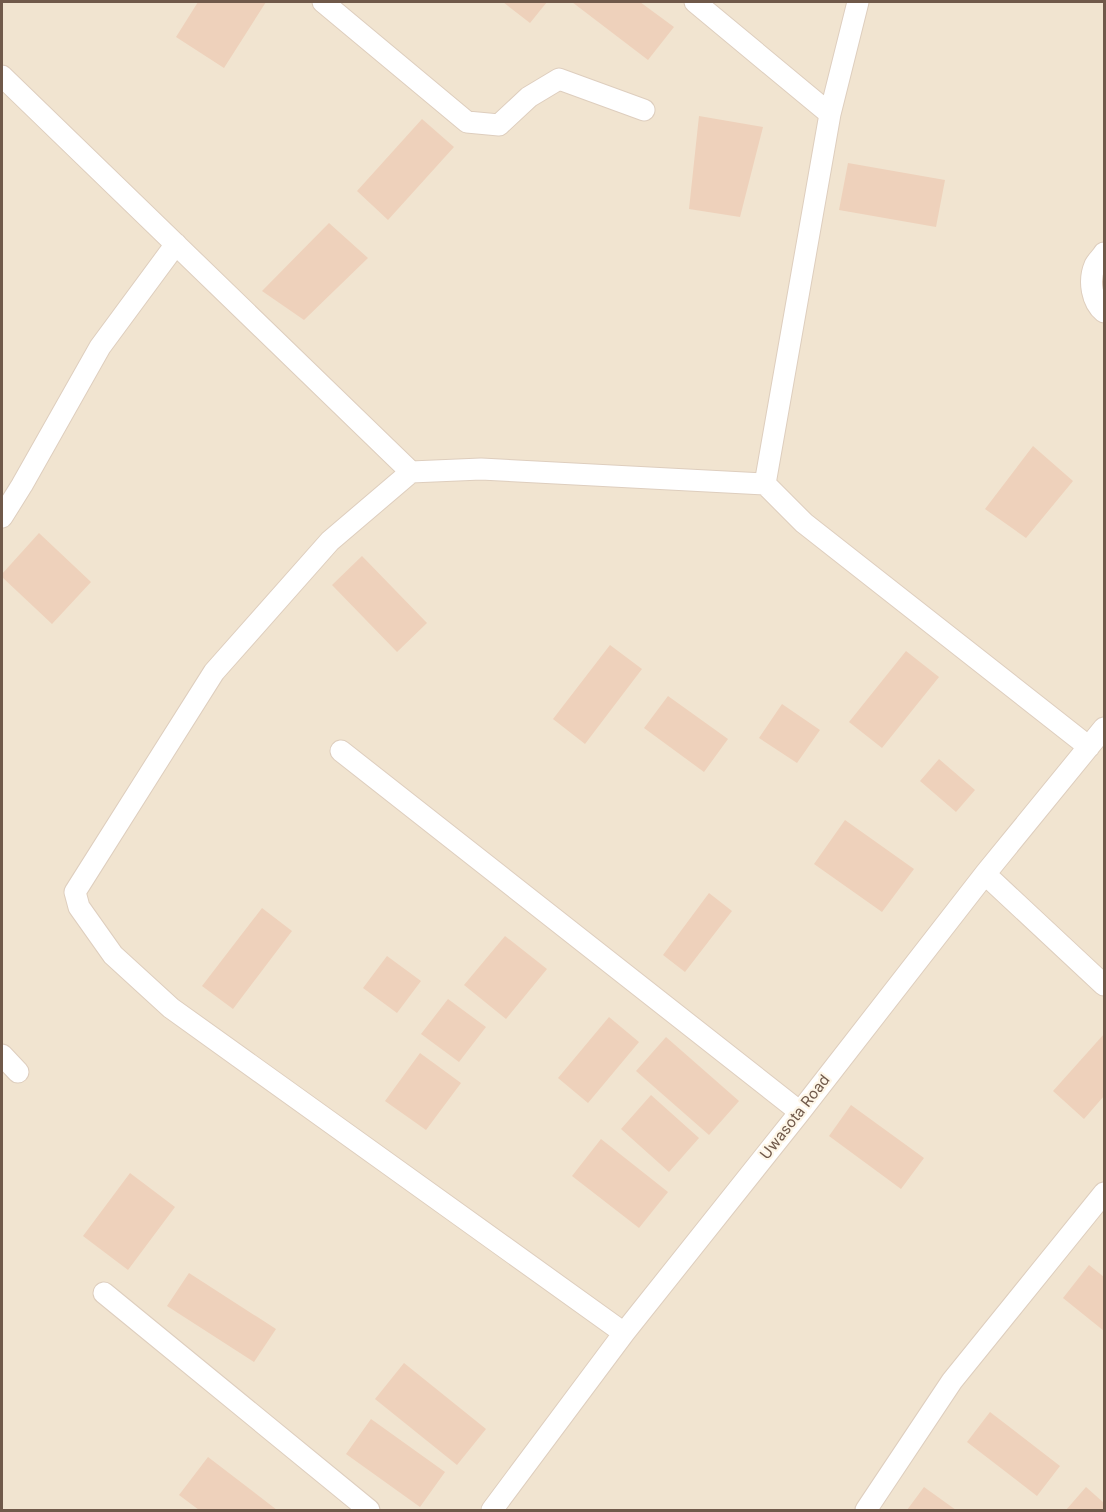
<svg xmlns="http://www.w3.org/2000/svg" width="1106" height="1512" font-family="Inter,sans-serif">
  <style>
    .residential { fill: #f1e4d0 }
    .building { fill: #eed1bb }
    .lines { fill: none; stroke-linecap: round; stroke-linejoin: round }
    .minor-casing { stroke: #decebe; stroke-width: 23 }
    .minor { stroke: #fff; stroke-width: 21 }
    .labels { text-anchor: middle; stroke-width: 4.5; stroke-linejoin: round; paint-order: stroke }
    .street-label { font-size: 15px; fill: #70594a; stroke: #fef6e7 }
  </style>
  <rect width="100%" height="100%" fill="#faf2e1"/>
  <path class="residential" d="M2 2H1104V1510H2Z"/>
  <path class="building" d="M198 2H266L224 68 176 37Z
    M503 2H547L530 23Z
    M572 2H640L674 27 648 60Z
    M699 116 763 127 740 217 689 209Z
    M422 119 454 147 388 220 357 191Z
    M848 163 945 180 936 227 839 210Z
    M329 223 368 258 304 320 262 291Z
    M1033 446 1073 481 1026 538 985 509Z
    M39 533 91 582 52 624 2 577V574Z
    M362 556 427 623 397 652 332 585Z
    M610 645 642 669 585 744 553 719Z
    M906 651 939 677 882 748 849 722Z
    M668 696 728 739 704 772 644 728Z
    M782 704 820 730 797 763 759 738Z
    M939 759 975 790 956 812 920 781Z
    M845 820 914 869 882 912 814 864Z
    M709 893 732 911 685 972 663 955Z
    M262 908 292 931 233 1009 202 986Z
    M505 936 547 969 506 1019 464 985Z
    M387 956 421 981 397 1013 363 988Z
    M448 999 486 1027 459 1062 421 1034Z
    M609 1017 639 1042 588 1103 558 1078Z
    M1104 1034V1096L1084 1119 1053 1091Z
    M666 1037 739 1101 709 1135 636 1071Z
    M420 1053 461 1083 426 1130 385 1101Z
    M651 1095 699 1138 669 1172 621 1129Z
    M851 1105 924 1158 901 1189 829 1136Z
    M601 1139 668 1192 639 1228 572 1176Z
    M130 1173 175 1207 128 1270 83 1236Z
    M1089 1265 1104 1277V1331L1063 1298Z
    M189 1273 276 1329 254 1362 167 1306Z
    M404 1363 486 1429 457 1465 375 1399Z
    M990 1412 1060 1466 1037 1496 967 1442Z
    M371 1419 445 1472 420 1507 346 1454Z
    M208 1457 277 1510H199L179 1495Z
    M924 1487 956 1510H907Z
    M1086 1487 1104 1503V1510H1066Z"/>
  <g class="lines">
    <defs>
      <path id="minor" d="M323 2 467 122 499 125 529 97 559 79 644 110
        M695 2 830 114
        M858 2 830 114 765 484 804 523 1089 747
        M2 76 411 472
        M1104 253C1102 257 1097 261 1095 265 1088 281 1092 302 1104 312
        M2 517 22 485 100 347 176 244
        M341 751 800 1112
        M985 874 1104 985
        M2 1055 18 1072
        M104 1293 369 1510
        M624 1333 171 1008 113 955 79 907 75 892 214 672 330 541 411 472 481 469 765 484
        M492 1510 624 1333 800 1112 985 874 1104 728
        M866 1510 952 1381 1104 1193"/>
    </defs>
    <use href="#minor" class="minor-casing"/>
    <use href="#minor" class="minor"/>
  </g>
  <g class="labels">
    <g class="street-label">
      <text transform="translate(795 1117) rotate(-52)" y="5">Uwasota Road</text>
    </g>
  </g>
  <rect width="1106" height="1512" fill="none" stroke="#70594a" stroke-width="6"/>
</svg>
